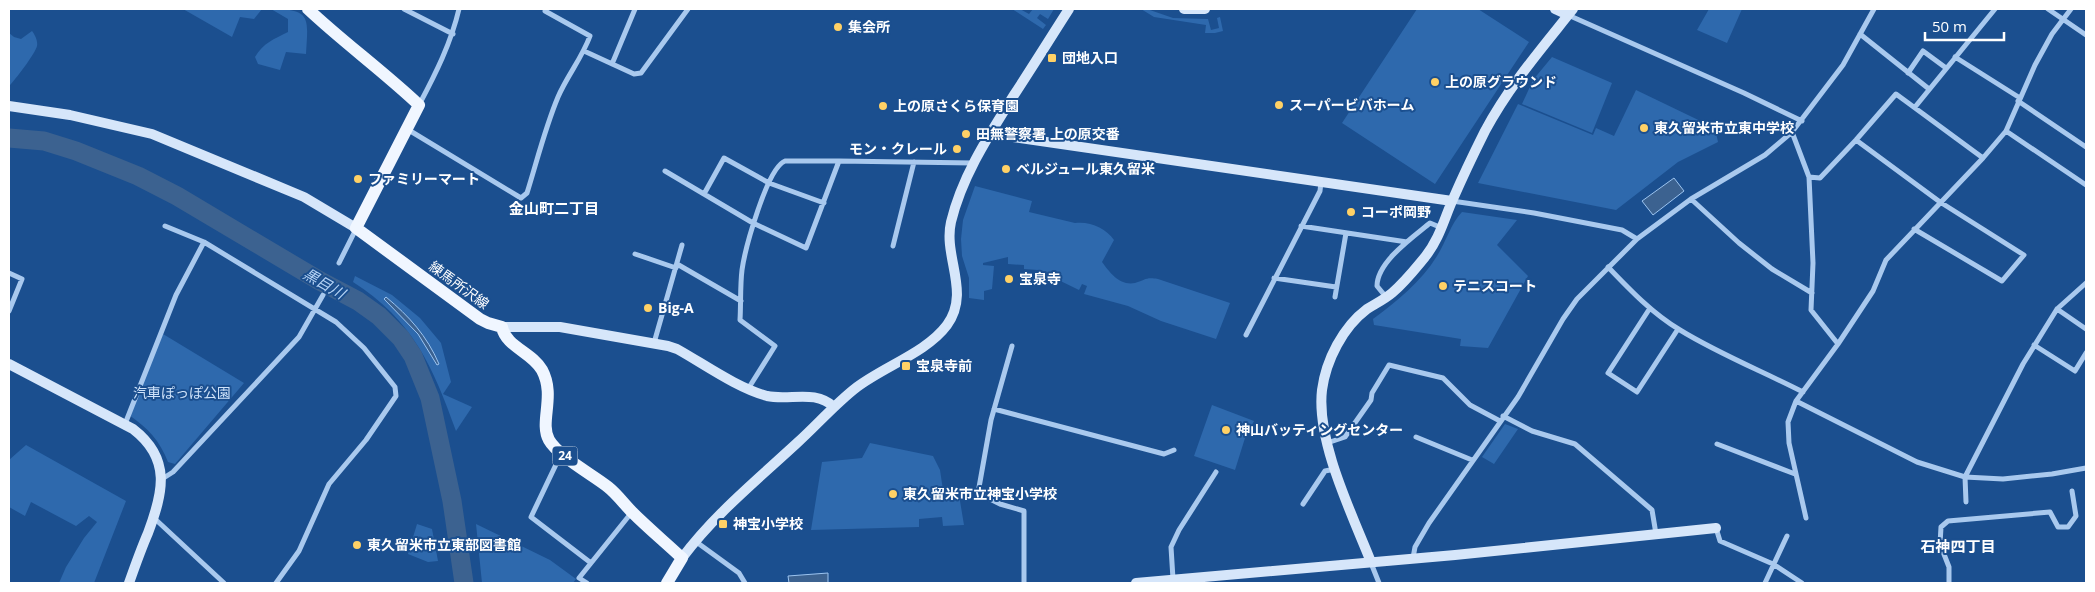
<svg xmlns="http://www.w3.org/2000/svg" width="2095" height="592" font-family="'Open Sans','Noto Sans JP',sans-serif">
  <style>
    .green { fill: #2e69ad }
    .water { fill: #3c6290; stroke: #9cc4f0 }
    .lines { fill: none; stroke-linecap: round; stroke-linejoin: round }
    .river { stroke: #3c6290; stroke-width: 19 }
    .street { stroke: #a9c9ee; stroke-width: 5 }
    .secondary { stroke: #d6e6fa; stroke-width: 10 }
    .primary { stroke: #f0f6ff; stroke-width: 12 }
    .poi-dot { fill: #ffd166; stroke: #1b4f8f; stroke-width: 2 }
    .labels { text-anchor: middle; stroke-width: 4; stroke-linejoin: round; paint-order: stroke }
    .shield { fill: #1b4f8f; stroke: #bbcadd; stroke-width: 1 }
    .shield-label { font-size: 12px; font-weight: bold; fill: #fff }
    .poi-label { font-size: 14px; font-weight: bold; fill: #fff; stroke: #1b4f8f; text-anchor: start }
    .street-label { font-size: 14px; fill: #fff; stroke: #1b4f8f }
    .park-label { font-size: 14px; fill: #cfe3fa; stroke: #1b4f8f }
    .neighbourhood-label { font-size: 15px; font-weight: bold; fill: #fff; stroke: #1b4f8f }
    .water-label { font-size: 15px; font-style: italic; fill: #b5d3f5; stroke: #1b4f8f }
  </style>
  <rect width="100%" height="100%" fill="#1b4f8f"/>
  <path class="green" d="M183 9H262L254 19 240 17 232 37Z
    M271 9C312 9 308 18 306 54L286 52 280 70 258 64 255 57C263 43 274 39 288 32V19Z
    M1012 9H1020L1029 14 1033 9H1054L1048 19 1040 14 1037 18 1046 25 1043 29Z
    M1141 9H1147L1173 18 1208 19 1211 30 1219 28 1217 18 1220 17 1223 31 1215 33H1205L1206 25 1154 17Z
    M1417 9H1478L1529 42 1435 184 1342 123Z
    M1709 9H1742L1727 43 1697 30Z
    M32 31C35 35 38 41 37 46 35 54 15 80 9 86V33L14 37 21 39Z
    M1552 57 1612 83 1592 133 1522 104 1533 80Z
    M1636 90 1715 128 1718 142 1678 162 1616 210 1478 183 1518 104 1593 135 1596 128 1614 136Z
    M975 186 1032 201 1029 212 1075 223C1090 221 1106 228 1114 240L1102 262C1110 273 1120 286 1135 283 1146 280 1145 277 1158 279L1230 303 1216 339 1161 321 1128 306 1084 294 1087 286 1082 284 1079 290 1038 270 1024 269V265L1008 264V257L983 263V265L994 266 992 289 984 291V300L969 298V278L962 256 961 239 963 220Z
    M1462 212 1517 220 1497 245 1528 276 1488 348 1460 346 1461 339 1374 325 1373 319C1397 301 1421 282 1437 256 1446 242 1451 223 1462 212Z
    M355 276 392 295 420 318 441 343 451 382 443 394 472 407 456 431C433 367 413 320 353 282Z
    M163 334 244 383 175 464 168 462C160 441 148 428 129 415Z
    M1212 405 1254 421 1245 438 1235 470 1194 456Z
    M1505 424 1518 429 1494 464 1482 457Z
    M870 443 933 456 940 470 943 490 959 495 964 525 943 526 942 517 919 519V527L811 530 822 462 862 458Z
    M26 445 126 501 94 583H59L66 567 84 538 97 522 89 516 76 526 31 502 25 516 9 507V460Z
    M417 524 432 529 438 561 428 562 408 554Z
    M476 524 550 560 576 579 573 583H482Z"/>
  <path class="water" d="M1674 178 1684 191 1653 215 1642 201Z
    M386 297C409 316 427 336 439 364L437 365 418 334 384 299Z
    M828 573V583H789L788 576Z"/>
  <g class="lines">
    <path class="river" d="M9 138 44 141 76 151 138 176 177 196 320 281 358 301 379 316 401 338 413 356 430 398 452 501 464 583"/>
    <path class="street" d="M404 9 453 34
      M2048 9 2086 35
      M1568 15 1744 93 1802 121
      M1860 34 1929 89
      M584 51 634 74 641 73 688 9
      M1955 57 2020 98
      M612 64 635 9
      M1908 73 1923 51 1946 68
      M2018 101 2086 147
      M419 105C436 73 451 43 459 9
      M1915 107 1995 9
      M407 129 521 198 527 193C537 161 545 128 558 97 567 76 582 58 590 36L545 11 546 9
      M2006 131 2086 185
      M1792 132 1809 177 1813 263 1811 310 1838 344
      M1856 140 1940 202 2024 255 2002 281 1914 229
      M665 171 753 223 806 248 839 161 973 163
      M1809 177 1820 178 1856 140 1896 94 1983 158
      M704 194 724 158 769 183 824 203
      M1691 199 1739 243 1772 269 1812 293
      M1452 201 1534 213 1622 230 1637 239
      M165 226 204 242 336 322 364 348 395 387 396 396 366 440 329 484 299 551 276 583
      M1301 226 1407 242
      M893 246 914 162
      M635 254 676 268
      M339 263 356 229
      M677 264 741 301
      M1608 267C1630 290 1653 314 1680 330 1719 354 1762 371 1803 392
      M9 273 22 279 9 311
      M1274 278 1336 287
      M1335 297 1346 233
      M1386 297 1377 286C1377 262 1413 237 1430 223L1442 228
      M1650 308 1608 373 1637 392 1678 329
      M2057 309 2086 329
      M1246 335 1320 191 1321 182
      M654 343 682 245
      M2034 345 2075 371 2086 353
      M1012 346 991 420 978 493 1000 504 1024 511V583
      M748 389 775 346 740 320C741 304 740 286 742 270 745 249 767 168 785 161H839
      M1796 401 1917 462 1965 477 2003 479 2052 474 2086 468
      M994 409 1164 454 1174 450
      M1503 416 1532 431 1575 444 1652 510 1656 534
      M125 424 176 295 204 242
      M1416 437 1472 460
      M1327 443 1345 437 1371 400 1372 393 1389 365 1443 378 1470 405 1500 421
      M1717 444 1795 474
      M561 454 531 517 591 563
      M162 479 173 472 299 337 323 295
      M1966 502 1965 477 2023 364 2057 309 2086 283
      M1303 504 1325 471 1335 469
      M154 518 224 583
      M1806 518 1789 443 1788 422 1796 401 1838 344 1873 291 1886 260 1983 158 2006 131 2035 65 2052 34 2071 9
      M1716 528 1720 541 1773 564 1802 583
      M695 541 739 573 745 583
      M1413 558 1415 547 1429 523 1518 397 1563 319 1577 299 1637 239 1691 199 1765 155 1792 132 1843 65 1874 9
      M1371 563 1379 583
      M1173 579 1171 547 1179 530 1216 472
      M587 583 579 578 632 512
      M1765 583 1787 536
      M1949 583V567L1940 544 1941 527 1948 521 2050 512 2058 527H2068L2076 516 2072 491"/>
    <path class="secondary" d="M1184 9H1205
      M1555 9 1568 15
      M9 106 70 115 152 134 304 197 356 228
      M993 129 1006 136 1452 201
      M502 327H560L668 346 677 349C704 364 737 388 767 396 790 401 815 389 834 407
      M9 364 133 429C172 459 163 493 148 533 141 549 135 566 129 583
      M682 558C715 514 757 480 797 443 817 425 836 403 857 387 885 366 927 352 947 325 971 292 943 257 951 222 962 176 989 135 1014 95 1033 66 1051 37 1069 9
      M1371 562C1352 514 1316 441 1322 390 1326 360 1343 327 1367 309 1375 304 1385 299 1392 293 1405 282 1415 269 1425 257 1440 238 1444 219 1453 199 1463 176 1474 153 1485 131 1509 86 1542 48 1573 9
      M1136 583 1455 555 1716 528"/>
    <path class="primary" d="M308 9C343 42 383 71 419 105L356 228 480 319 488 323 502 327C506 347 532 352 542 370 556 396 539 422 549 440 558 456 593 475 608 487 617 494 624 504 632 512 648 528 666 543 682 558L667 583"/>
  </g>
  <g class="poi-dot">
    <circle cx="838" cy="27" r="5"/>
    <rect x="1047" y="53" width="10" height="10" rx="2.5"/>
    <circle cx="1435" cy="82" r="5"/>
    <circle cx="1279" cy="105" r="5"/>
    <circle cx="883" cy="106" r="5"/>
    <circle cx="1644" cy="128" r="5"/>
    <circle cx="966" cy="134" r="5"/>
    <circle cx="957" cy="149" r="5"/>
    <circle cx="1006" cy="169" r="5"/>
    <circle cx="358" cy="179" r="5"/>
    <circle cx="1351" cy="212" r="5"/>
    <circle cx="1009" cy="279" r="5"/>
    <circle cx="1443" cy="286" r="5"/>
    <circle cx="648" cy="308" r="5"/>
    <rect x="901" y="361" width="10" height="10" rx="2.5"/>
    <circle cx="1226" cy="430" r="5"/>
    <circle cx="893" cy="494" r="5"/>
    <rect x="718" y="519" width="10" height="10" rx="2.5"/>
    <circle cx="357" cy="545" r="5"/>
  </g>
  <g class="labels">
    <rect class="shield" x="552.5" y="446.5" width="25" height="19" rx="4"/>
    <g class="shield-label">
      <text x="565" y="460">24</text>
    </g>
    <g class="poi-label">
      <text x="848" y="32">集会所</text>
      <text x="1062" y="63">団地入口</text>
      <text x="1445" y="87">上の原グラウンド</text>
      <text x="1289" y="110">スーパービバホーム</text>
      <text x="893" y="111">上の原さくら保育園</text>
      <text x="1654" y="133">東久留米市立東中学校</text>
      <text x="976" y="139">田無警察署 上の原交番</text>
      <text x="947" y="154" text-anchor="end">モン・クレール</text>
      <text x="1016" y="174">ベルジュール東久留米</text>
      <text x="368" y="184">ファミリーマート</text>
      <text x="1361" y="217">コーポ岡野</text>
      <text x="1019" y="284">宝泉寺</text>
      <text x="1453" y="291">テニスコート</text>
      <text x="658" y="313">Big-A</text>
      <text x="916" y="371">宝泉寺前</text>
      <text x="1236" y="435">神山バッティングセンター</text>
      <text x="903" y="499">東久留米市立神宝小学校</text>
      <text x="733" y="529">神宝小学校</text>
      <text x="367" y="550">東久留米市立東部図書館</text>
    </g>
    <g class="street-label">
      <text transform="translate(459 285) rotate(36)" y="5">練馬所沢線</text>
    </g>
    <g class="park-label">
      <text x="182" y="398">汽車ぽっぽ公園</text>
    </g>
    <g class="neighbourhood-label">
      <text x="554" y="214">金山町二丁目</text>
      <text x="1958" y="552">石神四丁目</text>
    </g>
    <g class="water-label">
      <text transform="translate(324 284) rotate(30)" y="5">黒目川</text>
    </g>
  </g>
  <rect width="2095" height="592" fill="none" stroke="#ffffff" stroke-width="20"/>
  <path d="M1925 32v8h79v-8" fill="none" stroke="#ffffff" stroke-width="2.5"/>
  <text x="1932" y="32" font-size="15" fill="#ffffff" stroke="#1b4f8f" stroke-width="4" paint-order="stroke">50 m</text>
</svg>
